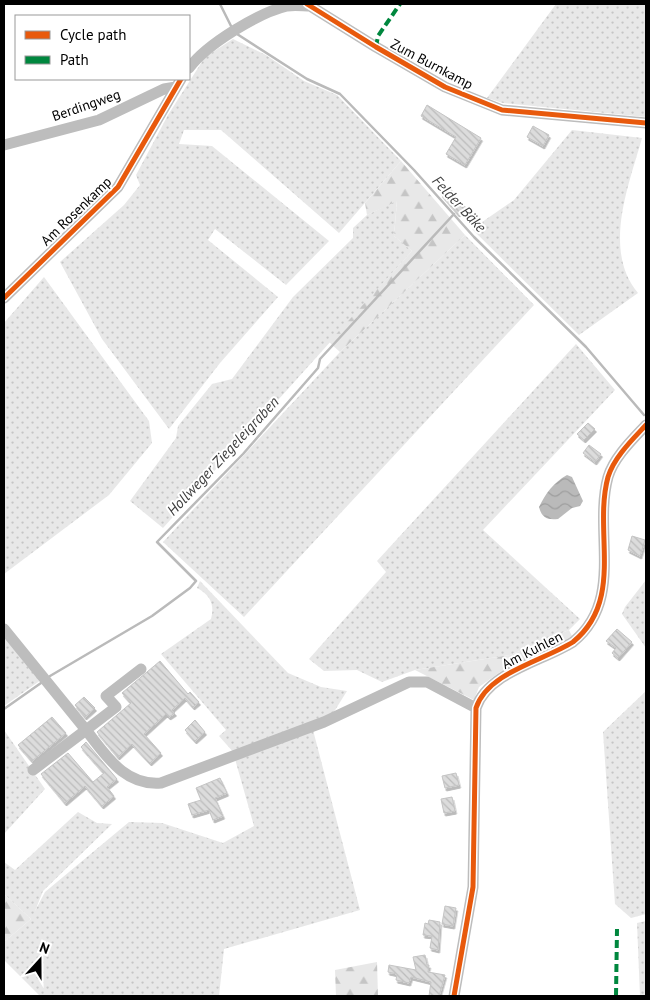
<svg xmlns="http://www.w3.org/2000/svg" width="650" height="1000" font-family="'PT Sans',sans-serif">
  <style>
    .grass { fill: url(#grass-dots) }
    .forest { fill: url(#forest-firs) }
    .water { fill: url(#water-waves) }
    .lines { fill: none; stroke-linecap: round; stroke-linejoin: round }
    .stream { stroke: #bababa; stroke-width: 2.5 }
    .building { fill: url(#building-back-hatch); stroke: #c4c4c4; filter: url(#shadow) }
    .minor { stroke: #bdbdbd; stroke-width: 11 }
    .quiet { stroke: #00873e; stroke-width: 4; stroke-dasharray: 8 4; stroke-linecap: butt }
    .cycleway-casing { stroke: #fff; stroke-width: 8 }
    .cycleway { stroke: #e8590c; stroke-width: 5 }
    .labels { text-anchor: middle; stroke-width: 4; stroke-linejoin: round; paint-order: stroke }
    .street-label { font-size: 14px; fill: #000; stroke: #fff }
    .water-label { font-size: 15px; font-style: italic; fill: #3e3e3e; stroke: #fff }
  </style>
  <defs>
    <pattern id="grass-dots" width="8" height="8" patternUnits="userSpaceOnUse" patternTransform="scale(1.25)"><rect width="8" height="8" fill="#e8e8e8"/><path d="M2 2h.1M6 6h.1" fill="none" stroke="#c5c5c5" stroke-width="1.8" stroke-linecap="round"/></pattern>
    <pattern id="forest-firs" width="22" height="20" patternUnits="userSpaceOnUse" patternTransform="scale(1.25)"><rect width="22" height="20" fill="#e8e8e8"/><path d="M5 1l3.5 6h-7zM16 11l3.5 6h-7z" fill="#c5c5c5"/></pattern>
    <pattern id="water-waves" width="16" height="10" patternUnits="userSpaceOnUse" patternTransform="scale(1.25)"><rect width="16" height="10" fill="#bababa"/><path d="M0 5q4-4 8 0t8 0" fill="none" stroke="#9e9e9e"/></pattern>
    <pattern id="building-back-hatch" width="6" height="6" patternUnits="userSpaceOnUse" patternTransform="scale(1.25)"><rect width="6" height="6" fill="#dcdcdc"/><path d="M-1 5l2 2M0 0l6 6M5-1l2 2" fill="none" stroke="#bbb"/></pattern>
    <filter id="shadow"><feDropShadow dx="1.5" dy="3" stdDeviation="0" flood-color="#0004"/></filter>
  </defs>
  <rect width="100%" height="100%" fill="#fff"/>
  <path class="grass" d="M556 4 646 5V117L503 103 487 98Z
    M233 39 266 55 304 81 337 95 401 161 339 233 221 130H184L179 144 212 146 329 241 286 285 215 229 208 240 278 297 220 363 169 429 102 339 60 262 124 205 140 185 136 175 168 115 205 57Z
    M572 130 642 138C629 185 602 250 638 293L579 335 472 229 514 200Z
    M397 200 394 236 412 251 163 528 130 501 176 438 178 426 212 384 232 379 293 297 353 238V228L367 215Z
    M465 235 534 305 244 617 163 542 340 352Z
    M44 277 149 421 152 443 109 495 4 574V323Z
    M576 344 615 390 483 530 580 619 569 630 510 655 415 670 382 682 357 670 324 671 309 659 386 572 377 561Z
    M646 580V648L622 614 625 607Z
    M200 581 288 673 321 687 347 691 332 715 234 753 219 736 226 730 161 654 211 619C215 604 210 595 197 588Z
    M4 633 41 680 4 706Z
    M646 691V914L631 918 615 904 603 732Z
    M4 730 45 789 4 834Z
    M313 730 360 910 224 949 219 996H40L4 960V942L31 919 4 894V862L15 870 78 812 97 823 112 824 43 891 35 911 45 892 129 822 162 823 223 843 254 826 235 759Z
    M646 921V996H640L637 923Z"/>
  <path class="forest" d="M401 161 465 235 340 352 329 342 412 251 394 236 397 201 367 215 365 203Z
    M569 630 572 636 549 650 500 672 479 687 474 700 415 670 510 655Z
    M4 894 31 919 4 942Z
    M377 962 378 996H336L335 970Z"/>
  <path class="water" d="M567 475 572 477 583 501 580 506 572 508 558 519C547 520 542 518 539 507 546 493 553 483 567 475Z"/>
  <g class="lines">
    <path class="stream" d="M220 4 231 26
      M237 34 307 79 340 94 414 170 474 237 586 347 644 415
      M50 676 152 616 190 588 196 581 157 542 243 454 318 368 320 359 454 214
      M4 709 41 683"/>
  </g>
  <path class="building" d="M427 105 481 138 465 165 446 154 456 137 421 116Z
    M533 126 549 135 543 146 527 137Z
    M449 187 466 208 458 214 441 194Z
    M588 423 595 429 584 440 577 434Z
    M589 445 601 454 595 462 583 453Z
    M632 536 645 540 640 556 628 550Z
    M617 629 632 642 618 658 612 653 616 648 606 641Z
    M160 661 188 694 190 692 199 702 193 707 185 698 172 710 175 713 169 717 166 714 144 734 161 753 150 763 132 744 118 757 97 732 131 703 122 693Z
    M84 697 95 708 85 717 75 705Z
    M52 717 66 733 32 761 18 745Z
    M195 720 205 732 195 741 185 730Z
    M86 742 117 779 107 787 114 796 102 806 85 786 65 803 41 774 68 753 93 782 104 773 81 747Z
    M456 773 459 785 445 788 442 776Z
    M220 778 227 793 215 798 223 816 213 820 209 810 192 815 188 804 201 800 196 788Z
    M452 797 455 811 444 813 441 799Z
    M445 906 456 908 453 926 442 924Z
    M429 920 440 922 438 950 430 948 432 936 423 935 425 923 428 924Z
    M425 955 427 965H429L428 972 445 975 439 996H429L431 982 411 977 409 983 396 980 397 974 388 972 389 965 416 970 413 957Z"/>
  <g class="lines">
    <path class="minor" d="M307 4 376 47 445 87 502 110 646 123
      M189 68C207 44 258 13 287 6 295 5 303 6 311 6
      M4 145 99 120 164 89 176 87
      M4 298 118 187 181 79
      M4 629 86 730 116 707 106 696 141 669
      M33 770 86 730C106 755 124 786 161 783L324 722 409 682H427L476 708
      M454 996 473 887 476 708C488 672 543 661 573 642 625 600 593 532 608 477 614 457 633 439 646 425"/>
    <path class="quiet" d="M376 47 378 36 400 4
      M616 996 617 929"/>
    <defs>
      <path id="cycleway" d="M307 4 376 47 445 87 502 110 646 123
        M4 298 118 187 181 79
        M454 996 473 887 476 708C488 672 543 661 573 642 625 600 593 532 608 477 614 457 633 439 646 425"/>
    </defs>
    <use href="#cycleway" class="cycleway-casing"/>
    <use href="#cycleway" class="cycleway"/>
  </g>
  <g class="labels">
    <g class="street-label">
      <text transform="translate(432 64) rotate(28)" y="5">Zum Burnkamp</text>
      <text transform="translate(86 105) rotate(-19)" y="5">Berdingweg</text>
      <text transform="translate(76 211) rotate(-44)" y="5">Am Rosenkamp</text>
      <text transform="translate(532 650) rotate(-27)" y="5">Am Kuhlen</text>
    </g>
    <g class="water-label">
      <text transform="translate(459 204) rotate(47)" y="5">Felder Bäke</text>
      <text transform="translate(223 456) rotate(-47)" y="5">Hollweger Ziegeleigraben</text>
    </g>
  </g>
  <rect width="650" height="1000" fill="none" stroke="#000000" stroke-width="10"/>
  <rect x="15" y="15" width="175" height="65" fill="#ffffff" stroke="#999999"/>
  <rect x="25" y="31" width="25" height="8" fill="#e8590c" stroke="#999999"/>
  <text x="60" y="40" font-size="15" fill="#000000">Cycle path</text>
  <rect x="25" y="56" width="25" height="8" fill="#00873e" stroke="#999999"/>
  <text x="60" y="65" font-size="15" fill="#000000">Path</text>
  <g transform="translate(40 960) rotate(21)" stroke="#ffffff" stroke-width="4" paint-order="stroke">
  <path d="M0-4L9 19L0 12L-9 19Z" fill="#000000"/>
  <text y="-8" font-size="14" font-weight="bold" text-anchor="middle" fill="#000000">N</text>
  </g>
</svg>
